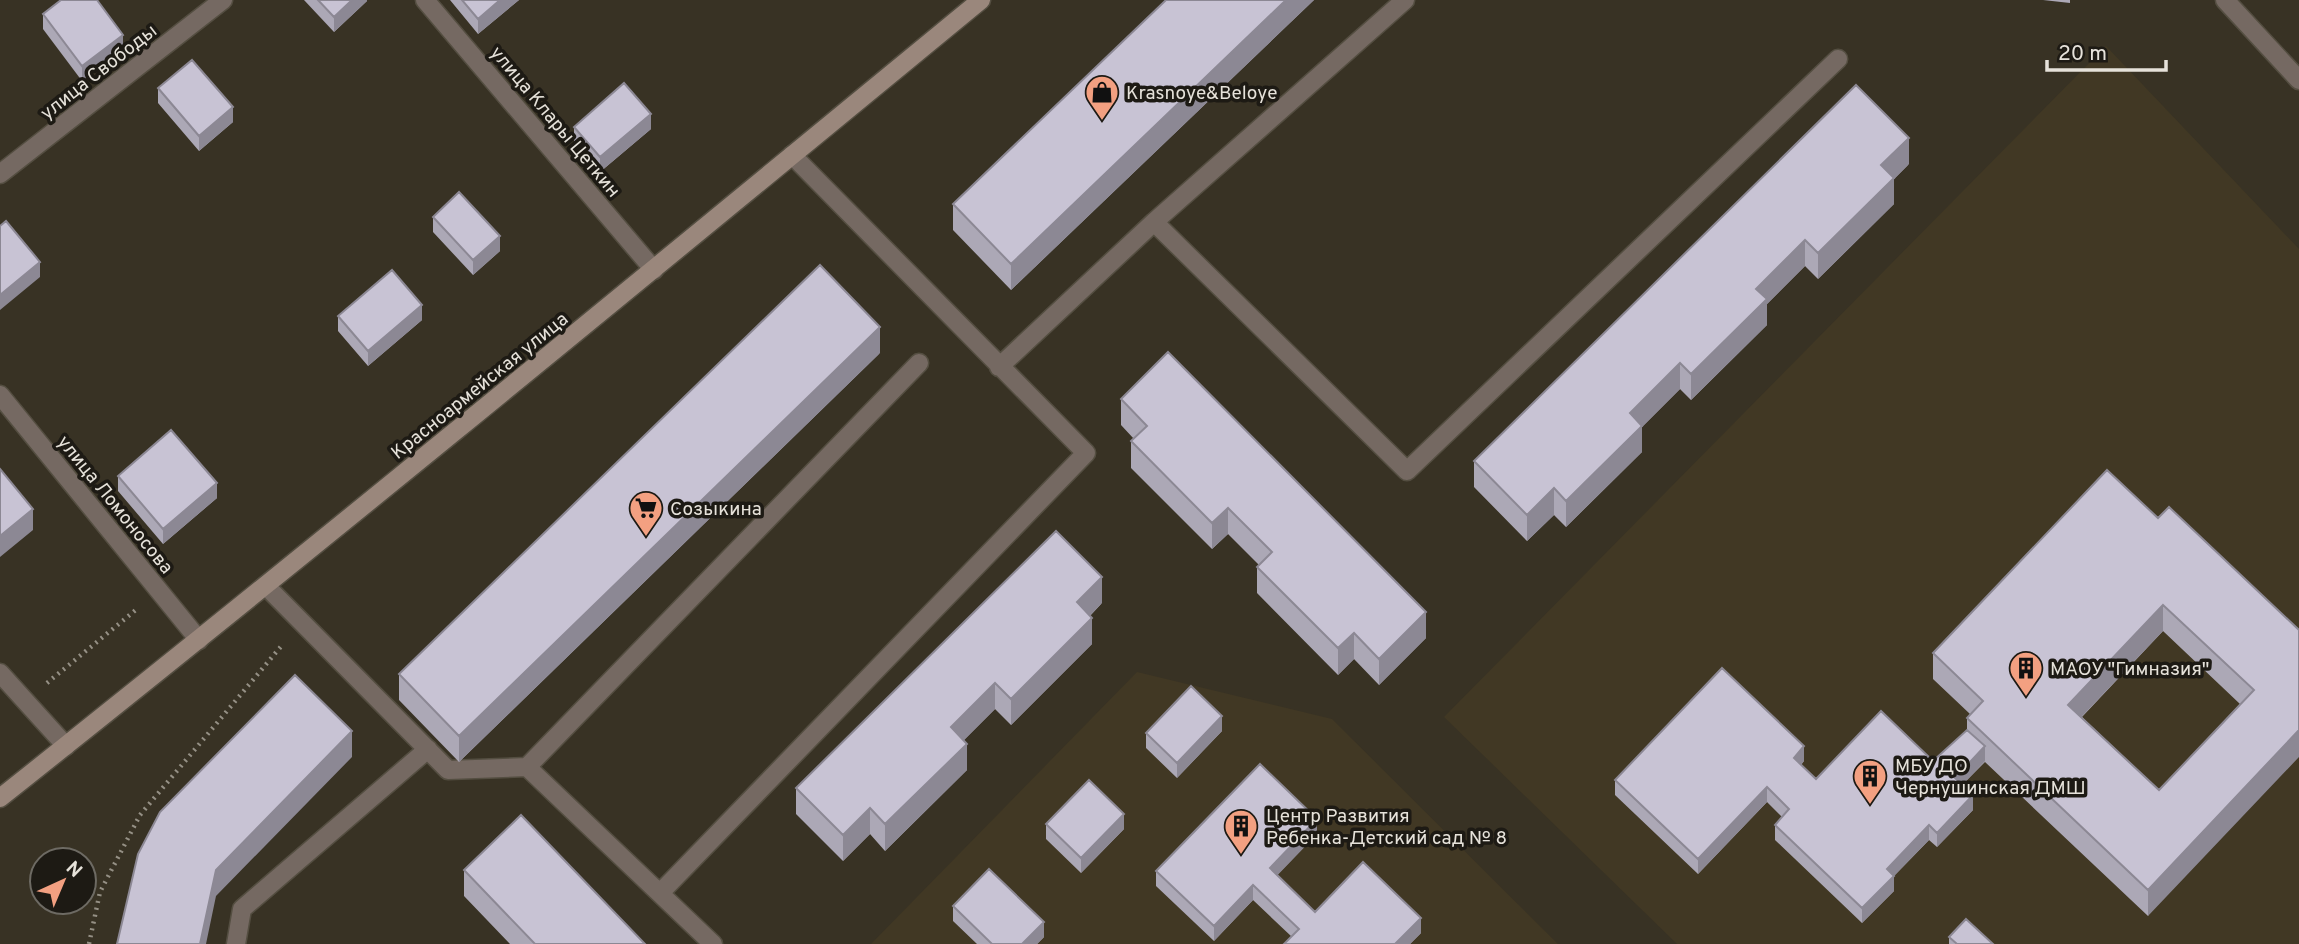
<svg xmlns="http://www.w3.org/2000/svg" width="2299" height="944" font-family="Overpass,sans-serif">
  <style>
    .built { fill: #413824 }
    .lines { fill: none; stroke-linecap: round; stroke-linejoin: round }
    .lane-casing { stroke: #544e41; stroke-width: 21 }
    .street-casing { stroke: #544e41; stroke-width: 21 }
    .secondary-casing { stroke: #544e41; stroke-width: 21 }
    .path { stroke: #959085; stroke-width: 4.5; stroke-dasharray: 2 5; stroke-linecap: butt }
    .lane { stroke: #756962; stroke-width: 18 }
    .street { stroke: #756962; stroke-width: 18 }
    .secondary { stroke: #9a877c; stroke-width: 18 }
    .wall { fill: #aca8b6; fill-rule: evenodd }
    .shaded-wall { fill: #8c8894 }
    .building { fill: #c8c3d4; stroke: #8c8894; stroke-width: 2; fill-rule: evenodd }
    .labels { text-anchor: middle; stroke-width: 7; stroke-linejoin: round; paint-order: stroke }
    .street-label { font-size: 19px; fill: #e6e2da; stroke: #1d1a14 }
    .poi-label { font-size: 19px; fill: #e6e2da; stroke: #1d1a14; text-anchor: start }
  </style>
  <rect width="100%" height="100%" fill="#383224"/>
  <path class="built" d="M2106 46 2299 249V944H1677L1444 717Z
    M1137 672 1332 719 1558 944H871Z"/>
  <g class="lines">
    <defs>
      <path id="lane" d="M1154 222 1405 0
        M999 367 1154 222 1407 471 1838 59
        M266 586 448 770 527 767
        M0 673 66 746
        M660 893 1086 453 792 155
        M236 944 242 909 428 749
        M713 944 527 767 919 363"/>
      <path id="street" d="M425 0 654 270
        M2225 0 2299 80
        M0 174 223 0
        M0 395 199 640"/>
      <path id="secondary" d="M0 798C330 536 655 268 981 0"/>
    </defs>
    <use href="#lane" class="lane-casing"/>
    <use href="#street" class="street-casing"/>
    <use href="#secondary" class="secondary-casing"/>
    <path class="path" d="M47 683 137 609
      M89 944 100 892 140 815 283 644"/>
    <use href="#lane" class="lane"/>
    <use href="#street" class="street"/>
    <use href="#secondary" class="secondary"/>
  </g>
  <path class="wall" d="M304 0H367V1L334 32Z
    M450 0H519L478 34Z
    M1166 0H1314L1011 290 953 230V204Z
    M2043 0H2070V3Z
    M43 14 123 50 82 81 43 29Z
    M158 88 233 122 199 151 158 103Z
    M574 127 651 129 600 172 574 142Z
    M1909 164 1894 179V204L1818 279 1805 266 1767 304V325L1691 400 1680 389 1642 427V452L1566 527 1554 515 1527 541 1474 487V461Z
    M433 217 500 251 473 275 433 232Z
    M338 316 422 320 368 366 338 331Z
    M880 353 459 762 399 700V674Z
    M1121 399 1426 638 1379 685 1354 659 1338 675 1257 593V567L1259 565 1228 534 1212 549 1131 468V441L1134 439 1121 425Z
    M118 476 217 498 163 544 118 491Z
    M2158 518 2299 630 2148 916 1985 762 1962 785 1973 810 1937 847 1929 840 1894 876V891L1862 923 1775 840V825L1782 817 1767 802 1698 874 1615 795V780L1804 761 1801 765 1816 779 1933 761 1967 730V718L1970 714 1933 679V653ZM2163 631 2240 704 2159 790 2082 717Z
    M1102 603 1090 616 1092 644 1011 725 995 709 964 740 967 770 885 851 870 834 843 861 796 814V788Z
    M1222 731 1177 778 1146 748V733Z
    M1046 824 1124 829 1081 873 1046 839Z
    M1317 834 1277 875 1315 912 1421 933 1410 944H1284L1292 937 1253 900 1214 941 1156 886V871Z
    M464 870 645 944H510L464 896Z
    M953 906 1044 937 1037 944H977L953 921Z
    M1949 937 1993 944H1949Z"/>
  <path class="shaded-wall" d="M352 0H367V1L334 32V17Z
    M500 0H519L478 34V19Z
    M1286 0H1314L1011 290V264Z
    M123 35V50L82 81V66Z
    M233 107V122L199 151V136Z
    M651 114V129L600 172V157Z
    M1909 138V164L1894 179V204L1818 279V253L1881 165Z
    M500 236V251L473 275V260Z
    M1805 240V266L1767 304V325L1691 400V374L1756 289Z
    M40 262V277L0 310V295Z
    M422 305V320L368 366V351Z
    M880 327V353L459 762V736Z
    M1680 363V389L1642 427V452L1566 527V501L1630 413Z
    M217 483V498L163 544V529Z
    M1554 488V515L1527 541V515Z
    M1228 508V534L1212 549V523Z
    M33 509V530L0 557V536Z
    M1102 577V603L1077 629V602Z
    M2163 605V631L2068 731V705Z
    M1426 612V638L1379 685V659Z
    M1092 618V644L1011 725V699Z
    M1354 633V659L1338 675V648Z
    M995 683V709L951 753V727Z
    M1222 716V731L1177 778V763Z
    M2299 730V757L2148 916V890Z
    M352 731V757L216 896 206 944H200L216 870Z
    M967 744V770L885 851V824Z
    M1804 746V761L1794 773V758Z
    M1985 746V761L1955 793V778Z
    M1767 787V802L1698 874V859Z
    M1973 795V810L1937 847V833Z
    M870 808V834L843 861V835Z
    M1124 814V829L1081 873V858Z
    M1317 819V834L1270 883V868Z
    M1929 825V840L1894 876V891L1862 923V908L1887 869Z
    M1253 885V900L1214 941V926Z
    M1421 918V933L1410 944H1395Z
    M1044 922V937L1037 944H1022Z"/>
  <path class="building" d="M61 0H97L123 35 82 66 43 14Z
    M318 0H352L334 17Z
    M462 0H500L478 19Z
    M1166 0H1286L1011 264 953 204Z
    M192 60 233 107 199 136 158 88Z
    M624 83 651 114 600 157 574 127Z
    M1856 85 1909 138 1881 165 1894 178 1818 253 1805 240 1756 289 1767 299 1691 374 1680 363 1630 413 1642 426 1566 501 1554 488 1527 515 1474 461Z
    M459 192 500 236 473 260 433 217Z
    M6 221 40 262 0 295V226Z
    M820 265 880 327 459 736 399 674Z
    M392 270 422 305 368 351 338 316Z
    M1168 352 1426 612 1379 659 1354 633 1338 648 1257 567 1272 552 1228 508 1212 523 1131 441 1147 426 1121 399Z
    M171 430 217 483 163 529 118 476Z
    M0 469 33 509 0 536Z
    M2107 470 2158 518 2169 507 2299 630V730L2148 890 1967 718 1983 701 1933 653ZM2163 605 2254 690 2159 790 2068 705Z
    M1056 531 1102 577 1077 602 1092 618 1011 699 995 683 951 727 967 744 885 824 870 808 843 835 796 788Z
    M1722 668 1804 746 1794 758 1816 779 1881 711 1933 761 1967 730 1985 746 1955 778 1973 795 1937 833 1929 825 1887 869 1894 876 1862 908 1775 825 1789 809 1767 787 1698 859 1615 780Z
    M295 675 352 731 216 870 200 944H117L138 854 160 812Z
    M1191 686 1222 716 1177 763 1146 733Z
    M1260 764 1317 819 1270 868 1315 912 1363 862 1421 918 1395 944H1284L1299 929 1253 885 1214 926 1156 871Z
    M1089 780 1124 814 1081 858 1046 824Z
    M521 815 645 944H535L464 870Z
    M989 869 1044 922 1022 944H992L953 906Z
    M1966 919 1993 944H1957L1949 937Z"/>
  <defs>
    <symbol id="shop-pin" viewBox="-11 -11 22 30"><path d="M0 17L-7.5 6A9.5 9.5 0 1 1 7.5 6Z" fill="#f3a081" stroke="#1d1a14"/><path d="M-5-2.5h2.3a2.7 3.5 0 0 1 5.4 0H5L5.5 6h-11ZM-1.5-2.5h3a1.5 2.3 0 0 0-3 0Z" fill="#111"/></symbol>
    <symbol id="supermarket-pin" viewBox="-11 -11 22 30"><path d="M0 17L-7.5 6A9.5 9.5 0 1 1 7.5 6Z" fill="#f3a081" stroke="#1d1a14"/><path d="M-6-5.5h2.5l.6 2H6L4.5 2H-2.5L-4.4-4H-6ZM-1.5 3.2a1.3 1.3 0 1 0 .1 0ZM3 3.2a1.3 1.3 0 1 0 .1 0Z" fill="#111"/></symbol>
    <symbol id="building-pin" viewBox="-11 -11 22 30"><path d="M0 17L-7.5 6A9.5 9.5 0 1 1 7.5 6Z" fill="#f3a081" stroke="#1d1a14"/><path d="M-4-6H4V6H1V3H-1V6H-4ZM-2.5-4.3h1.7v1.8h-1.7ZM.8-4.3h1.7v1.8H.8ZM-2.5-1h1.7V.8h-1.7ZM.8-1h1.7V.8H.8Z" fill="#111"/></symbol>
  </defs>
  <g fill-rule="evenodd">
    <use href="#shop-pin" x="1083" y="73" width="38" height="52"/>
    <use href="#supermarket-pin" x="627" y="489" width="38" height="52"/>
    <use href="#building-pin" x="2007" y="649" width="38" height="52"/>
    <use href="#building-pin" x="1851" y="757" width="38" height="52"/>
    <use href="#building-pin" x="1222" y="807" width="38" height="52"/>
  </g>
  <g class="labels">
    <g class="street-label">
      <text transform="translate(98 71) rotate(-38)" y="7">улица Свободы</text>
      <text transform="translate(556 121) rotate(50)" y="7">улица Клары Цеткин</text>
      <text transform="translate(479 385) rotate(-39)" y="7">Красноармейская улица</text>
      <text transform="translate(116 504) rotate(51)" y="7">улица Ломоносова</text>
    </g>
    <g class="poi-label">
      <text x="1126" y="99">Krasnoye&amp;Beloye</text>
      <text x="670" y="515">Созыкина</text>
      <text x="2050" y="675">МАОУ "Гимназия"</text>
      <text x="1895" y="772">МБУ ДО<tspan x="1895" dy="22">Чернушинская ДМШ</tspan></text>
      <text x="1266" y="822">Центр Развития<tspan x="1266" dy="22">Ребенка-Детский сад № 8</tspan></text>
    </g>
  </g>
  <g transform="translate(63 881) rotate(44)"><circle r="33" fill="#1d1a14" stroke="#6d6a63" stroke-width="2"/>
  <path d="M0-5L12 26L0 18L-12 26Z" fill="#f3a081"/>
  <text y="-10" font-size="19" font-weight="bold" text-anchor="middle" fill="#e6e2da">N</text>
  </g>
  <path d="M2047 60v10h119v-10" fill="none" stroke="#e6e2da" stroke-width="3.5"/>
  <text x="2058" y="60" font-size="21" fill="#e6e2da" stroke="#1d1a14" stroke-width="5" paint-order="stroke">20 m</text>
</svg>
